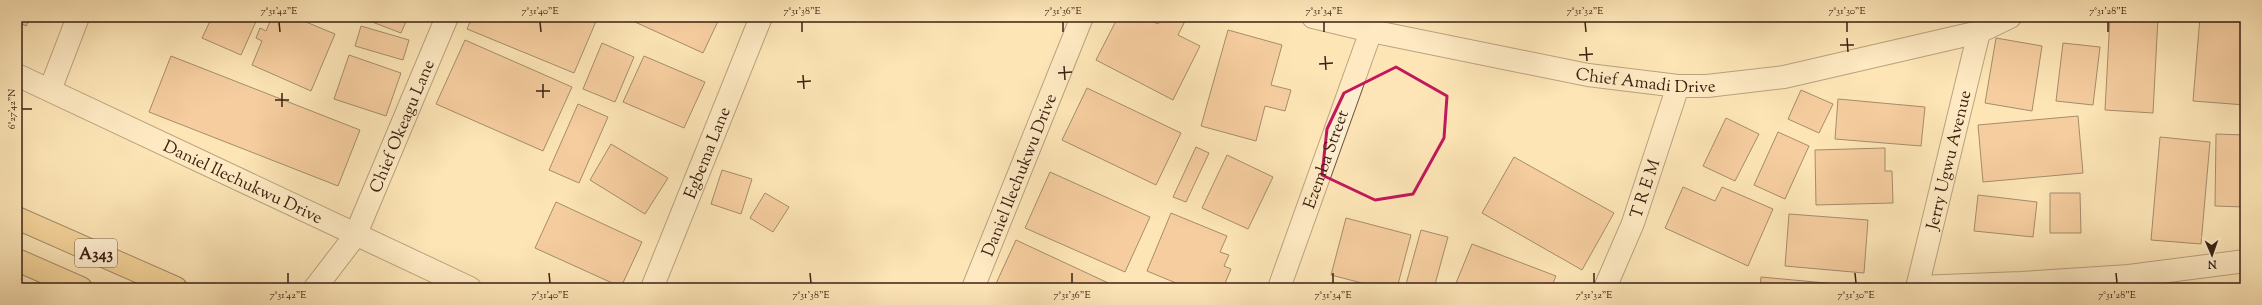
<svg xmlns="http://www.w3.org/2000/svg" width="2262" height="305" font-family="'Sorts Mill Goudy',serif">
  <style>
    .building { fill: #eab084; stroke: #3a2113 }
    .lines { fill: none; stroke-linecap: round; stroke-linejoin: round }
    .street-casing { stroke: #6b523c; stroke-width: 24 }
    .highway-casing { stroke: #3a2113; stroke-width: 24 }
    .street { stroke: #feeed0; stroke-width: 22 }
    .highway { stroke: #eec27c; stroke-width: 22 }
    .marked { fill: none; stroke: #c2185b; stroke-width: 3; stroke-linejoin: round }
    .ticks { fill: none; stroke: #3a2113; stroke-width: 1.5 }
    .labels { text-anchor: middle; stroke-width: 3; stroke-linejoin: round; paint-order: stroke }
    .shield { fill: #feeed0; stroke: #755e4c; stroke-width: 1 }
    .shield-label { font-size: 16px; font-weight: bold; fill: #3a2113 }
    .street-label { font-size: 17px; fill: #3a2113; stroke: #feeed0 }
    .neatline { fill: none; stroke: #3a2113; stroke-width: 1.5 }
    .ticks-label { font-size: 10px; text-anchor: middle; fill: #3a2113 }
  </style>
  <rect width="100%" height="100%" fill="#fde5b7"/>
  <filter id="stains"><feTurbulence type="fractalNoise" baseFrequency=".005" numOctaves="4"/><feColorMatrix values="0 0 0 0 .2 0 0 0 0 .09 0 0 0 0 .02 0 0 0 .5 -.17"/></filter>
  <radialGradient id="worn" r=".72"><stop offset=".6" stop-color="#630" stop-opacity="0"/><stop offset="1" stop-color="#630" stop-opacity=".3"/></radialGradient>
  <path class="building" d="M17 17H31L26 26 17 21Z
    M212 17H258L241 55 202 38Z
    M272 17H294L335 34 311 91 252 65 262 41 256 38 260 28 266 31Z
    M359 17H408L401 33Z
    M472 17H591L597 19 574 73 467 29Z
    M624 17H720L703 53Z
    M1118 17H1143L1158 24 1162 17H1187L1178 35 1200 46 1173 100 1096 60Z
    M2110 17H2158L2153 113 2105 110Z
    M2200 17H2245V105L2193 101Z
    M361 26 409 40 403 60 355 46Z
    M1228 30 1282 45 1271 85 1291 90 1285 111 1265 106 1256 141 1201 126Z
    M1996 38 2042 46 2032 111 1985 103Z
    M465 40 572 87 543 151 436 104Z
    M602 43 634 57 615 102 583 89Z
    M2063 43 2100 47 2093 105 2056 101Z
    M349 55 401 73 386 116 334 99Z
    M171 56 360 130 338 186 149 112Z
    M644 56 705 82 684 128 623 102Z
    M1087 88 1181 133 1156 185 1062 140Z
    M1801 90 1833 104 1819 133 1788 119Z
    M1838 99 1925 107 1921 146 1835 139Z
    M578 104 608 117 579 183 549 170Z
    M2078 116 2083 173 1983 182 1978 125Z
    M1726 118 1759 134 1735 181 1703 166Z
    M1778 132 1809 146 1785 199 1754 185Z
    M2216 134 2245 135V207L2215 206Z
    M2160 137 2210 142 2201 244 2151 240Z
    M611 144 668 178 645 214 590 180Z
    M1196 147 1209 153 1186 202 1173 197Z
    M1885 148V171H1892L1893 203 1816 205 1815 150Z
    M1227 155 1273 177 1248 229 1202 208Z
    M1514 157 1614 213 1582 270 1482 213Z
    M722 170 752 179 741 214 711 204Z
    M1050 172 1150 217 1125 272 1025 228Z
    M1683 187 1715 201 1722 187 1773 209 1748 266 1665 228Z
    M765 193 789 207 773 232 750 218Z
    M2050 193H2080L2081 233H2050Z
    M1978 195 2037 202 2033 237 1974 231Z
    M556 202 642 242 621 287 535 248Z
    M1171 213 1227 236 1220 252 1229 255 1224 266 1231 269 1223 288H1188L1147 271Z
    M1789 214 1868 220 1864 273 1785 266Z
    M1346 218 1411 235 1397 288H1381L1331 275Z
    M1421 230 1448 237 1434 288H1405Z
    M1016 240 1119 288H994Z
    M1472 244 1556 276 1551 288H1454Z
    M1761 277 1869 287V288H1760Z"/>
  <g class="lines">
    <defs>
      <g id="street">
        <path id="s1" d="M1313 17 1371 31 1588 75 1678 86H1707L1784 77 1979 32 2010 17"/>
        <path id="s2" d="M17 75 470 288"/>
        <path d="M50 90 78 17"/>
        <path d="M1917 287 2021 283 2129 276 2245 261"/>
        <path id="s3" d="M315 288 355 236 447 17"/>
        <path id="s4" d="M652 288 761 17"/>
        <path id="s5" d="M973 288 1082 17"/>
        <path id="s6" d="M1279 288 1371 31"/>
        <path id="s7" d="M1605 288 1633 223 1678 86"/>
        <path id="s8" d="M1917 288 1979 32"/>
      </g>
      <path id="highway" d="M17 218 176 288
        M17 260 81 288"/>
    </defs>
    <use href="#street" class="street-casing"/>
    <use href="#highway" class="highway-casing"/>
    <use href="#street" class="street"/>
    <use href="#highway" class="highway"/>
  </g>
  <path d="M0 0H2262V305H0ZM1396 67 1447 96 1444 138 1413 194 1375 200 1322 175 1327 129 1344 93Z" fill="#fde5b7" fill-opacity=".55" fill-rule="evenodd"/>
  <path class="marked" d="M1396 67 1447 96 1444 138 1413 194 1375 200 1322 175 1327 129 1344 93Z"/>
  <path class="ticks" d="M279 22 280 32M540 22 541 32M802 22V32M1063 22V32M1324 22V32M1585 22 1586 32M1847 22V32M2108 22V32M1847 38 1848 52M1840 45H1854M1586 47 1587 61M1579 55 1593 54M1325 56 1326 70M1319 64 1333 63M1064 66 1065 80M1058 73 1072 72M803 75 804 89M797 82 811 81M543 84V98M536 91H550M282 93V107M275 100H289M22 109H32M288 273V283M549 273 550 283M810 273 811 283M1072 273V283M1333 273V283M1594 273V283M1855 273 1856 283M2116 273 2117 283"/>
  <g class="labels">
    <rect class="shield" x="75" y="239" width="42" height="28" rx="3"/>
    <g class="shield-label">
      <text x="96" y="259">A343</text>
    </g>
    <g class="street-label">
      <text dy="6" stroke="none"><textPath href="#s1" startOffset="339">Chief Amadi Drive</textPath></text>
      <text dy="6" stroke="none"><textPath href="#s3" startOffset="185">Chief Okeagu Lane</textPath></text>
      <text dy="6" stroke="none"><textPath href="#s4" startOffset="146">Egbema Lane</textPath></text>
      <text dy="6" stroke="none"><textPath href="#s6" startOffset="137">Ezemba Street</textPath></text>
      <text dy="6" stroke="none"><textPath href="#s8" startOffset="132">Jerry Ugwu Avenue</textPath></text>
      <text dy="6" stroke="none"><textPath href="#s5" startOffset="122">Daniel Ilechukwu Drive</textPath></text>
      <text dy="6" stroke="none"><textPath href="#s2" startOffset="250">Daniel Ilechukwu Drive</textPath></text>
      <text dy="6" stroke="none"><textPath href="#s7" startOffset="107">T R E M</textPath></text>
    </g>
  </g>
  <rect width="2262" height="305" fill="none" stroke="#fde5b7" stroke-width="44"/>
  <g transform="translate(2212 255) rotate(178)" stroke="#feeed0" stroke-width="3" paint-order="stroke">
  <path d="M0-3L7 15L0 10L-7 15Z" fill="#3a2113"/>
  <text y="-6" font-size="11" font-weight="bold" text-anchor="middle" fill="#3a2113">N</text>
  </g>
  <rect x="22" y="22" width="2218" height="261" class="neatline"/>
  <g class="ticks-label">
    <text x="279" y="14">7°31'42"E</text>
    <text x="540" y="14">7°31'40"E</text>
    <text x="802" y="14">7°31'38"E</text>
    <text x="1063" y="14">7°31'36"E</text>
    <text x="1324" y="14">7°31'34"E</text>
    <text x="1585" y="14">7°31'32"E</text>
    <text x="1847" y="14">7°31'30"E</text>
    <text x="2108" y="14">7°31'28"E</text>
    <text transform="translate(11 109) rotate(-90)" y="4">6°27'42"N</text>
    <text x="288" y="298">7°31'42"E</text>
    <text x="550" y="298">7°31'40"E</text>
    <text x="811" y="298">7°31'38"E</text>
    <text x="1072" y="298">7°31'36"E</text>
    <text x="1333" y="298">7°31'34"E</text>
    <text x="1594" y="298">7°31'32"E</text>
    <text x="1856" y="298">7°31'30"E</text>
    <text x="2117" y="298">7°31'28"E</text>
  </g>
  <rect width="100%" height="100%" filter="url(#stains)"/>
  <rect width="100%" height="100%" fill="url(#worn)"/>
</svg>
